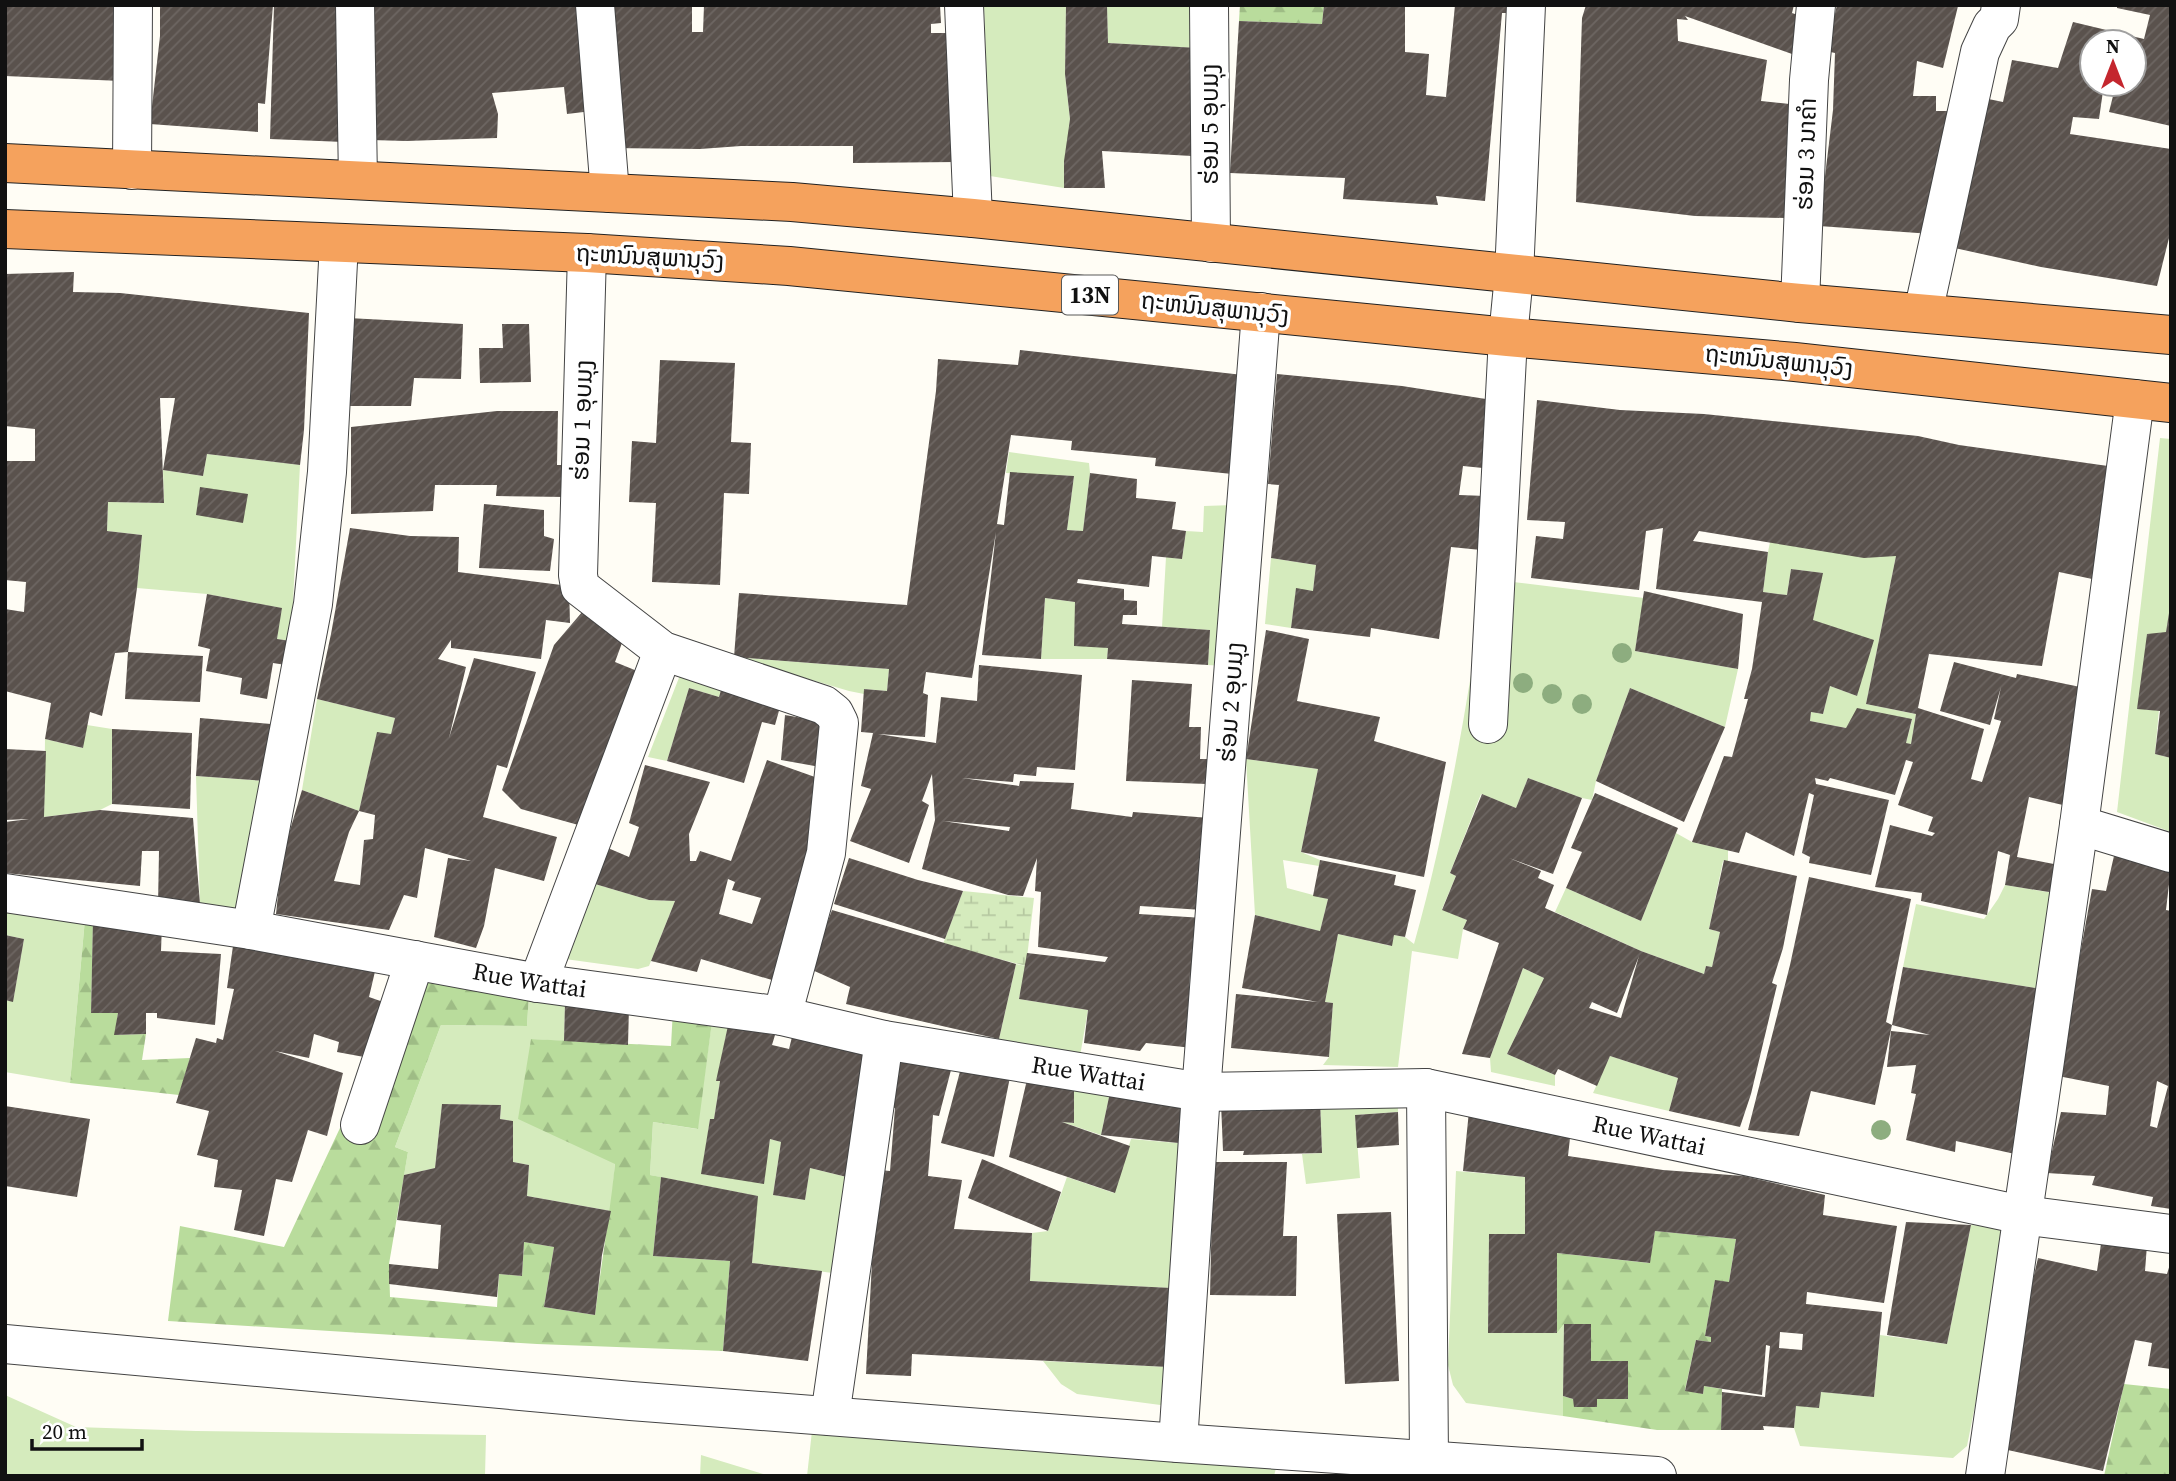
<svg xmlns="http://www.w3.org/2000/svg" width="2176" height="1481" font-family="'Source Serif 4','Noto Sans Lao',serif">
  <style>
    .grass { fill: #d5ebbd }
    .forest { fill: url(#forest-firs) }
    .wetland { fill: url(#wetland-marsh) }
    .building { fill: url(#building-hatch); fill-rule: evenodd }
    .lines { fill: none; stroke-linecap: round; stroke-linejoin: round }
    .minor-casing { stroke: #444; stroke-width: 40 }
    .highway-casing { stroke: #222; stroke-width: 40 }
    .minor { stroke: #fff; stroke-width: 38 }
    .highway { stroke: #f5a25d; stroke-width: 38 }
    .tree { fill: #8dad7f }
    .labels { text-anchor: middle; stroke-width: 7; stroke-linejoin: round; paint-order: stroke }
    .shield { fill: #fff; stroke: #585858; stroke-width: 2 }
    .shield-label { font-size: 23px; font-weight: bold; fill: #111 }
    .street-label { font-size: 24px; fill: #111; stroke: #fff }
  </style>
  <defs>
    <pattern id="forest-firs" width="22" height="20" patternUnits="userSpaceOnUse" patternTransform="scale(1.75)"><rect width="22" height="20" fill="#b9dc9c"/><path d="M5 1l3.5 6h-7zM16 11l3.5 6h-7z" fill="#9ebc85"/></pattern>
    <pattern id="wetland-marsh" width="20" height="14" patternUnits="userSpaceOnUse" patternTransform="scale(1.75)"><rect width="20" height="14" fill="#d5ebbd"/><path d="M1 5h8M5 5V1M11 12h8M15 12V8" fill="none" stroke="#b6c8a1"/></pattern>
    <pattern id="building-hatch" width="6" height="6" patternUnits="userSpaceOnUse" patternTransform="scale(1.75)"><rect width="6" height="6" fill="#5a524d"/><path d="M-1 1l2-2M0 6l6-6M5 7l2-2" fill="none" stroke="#6d6662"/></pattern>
  </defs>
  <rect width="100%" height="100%" fill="#fffdf5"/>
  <path class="grass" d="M984 5H1066L1065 74 1070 119 1064 188 990 176Z
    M1107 5H1192L1193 48 1108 43Z
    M2160 438 2171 439 2169 549 2171 550V604L2166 632 2155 754 2171 758V832L2117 812Z
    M1009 452 1089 463 1090 473 1083 531 1067 530 1074 476 1006 473Z
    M207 454 300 465 291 641 277 639 281 608 207 594 137 588 142 535 107 531 108 502 164 503 163 470 203 476Z
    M1234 505 1224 666 1208 665 1210 630 1162 627 1166 557 1182 559 1186 531 1203 532 1204 506Z
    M1770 542 1896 556 1866 704 1916 714 1911 744 1906 743 1912 720 1846 728 1810 721 1811 712 1823 714 1830 686 1857 696 1813 620 1822 573 1791 569 1787 595 1763 592 1768 552Z
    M1271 558 1316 565 1313 591 1296 589 1291 628 1265 624Z
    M1513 582 1644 598 1635 651 1738 669 1725 727 1630 688 1596 781 1592 800 1582 798 1528 778 1516 808 1481 794 1450 873 1456 876 1442 909 1467 920 1463 929 1458 959 1412 951 1398 1067 1323 1065 1329 1057 1333 1003 1325 1002 1338 934 1391 946 1394 935 1405 937 1414 944C1439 856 1456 766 1471 675L1508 678Z
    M1045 598 1075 602 1108 648 1107 659H1041Z
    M734 657 889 669 887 691 865 689 864 694 849 691Z
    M682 670 723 683 719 697 689 688 667 761 648 757Z
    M317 699 395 718 391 734 377 733 359 811 302 790Z
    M87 725 112 729V804L100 810 44 817 45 739 82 748Z
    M1246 759 1318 769 1301 852 1320 860 1319 866 1283 860 1287 888 1328 899 1320 931 1255 915Z
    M196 776 266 781 243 912 200 904Z
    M1676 833 1692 842 1728 850V861H1723L1709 929 1720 932 1712 967 1706 966 1704 974 1641 951 1555 912 1566 888 1641 921Z
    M595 884 649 900 675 901 649 966 638 969 565 959Z
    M2005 885 2054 893 2042 989 1903 967 1916 904 1984 919 1998 899Z
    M5 905 85 919 70 1083 5 1072V1000L13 1001 24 939 5 935Z
    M1016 964 1026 966 1019 999 1088 1010 1080 1056 999 1039Z
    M1523 968 1544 978 1507 1054 1555 1075V1086L1491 1072 1490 1058Z
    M529 993 565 1003 564 1041 531 1039 615 1163 611 1211 527 1196 529 1165 513 1162V1121L500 1119 501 1105 442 1104 435 1168 404 1175 408 1152 395 1147 441 1025 527 1026Z
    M713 1014 729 1021 717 1081H720L714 1119H710L702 1174 763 1183 770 1139 781 1142 773 1195 805 1200 810 1168 855 1179 841 1274 752 1263 757 1196 650 1175 653 1122 697 1129Z
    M1610 1056 1678 1078 1669 1111 1593 1093Z
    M1074 1080 1118 1096 1109 1097 1101 1135 1062 1122 1074 1123Z
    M1398 1094V1112L1355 1115 1360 1178 1306 1184 1302 1154 1322 1153 1320 1099Z
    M1131 1139 1188 1144 1172 1288 1030 1281 1032 1233 1048 1231 1067 1177 1114 1193Z
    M1456 1171 1525 1177V1234H1489L1488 1333H1557L1564 1324 1563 1416 1466 1403 1453 1385 1448 1365Z
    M1971 1225 2010 1229 1967 1446 1953 1458 1800 1446 1794 1428 1796 1406 1821 1392 1874 1397 1880 1335 1947 1344Z
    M1043 1361 1168 1367V1406L1077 1394 1061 1384Z
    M5 1395 76 1427 196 1431 486 1435 485 1476H5Z
    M812 1431 1276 1468 1274 1476H807Z
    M701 1455 770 1476H700Z"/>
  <path class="forest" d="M1240 5H1324L1322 24 1239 21Z
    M85 919 93 921 91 1013H118L115 1035 146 1034 142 1060 190 1058 179 1095 70 1083Z
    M422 975 529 993 527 1026 441 1025 395 1147 408 1152 389 1264 390 1297 497 1307 499 1274 522 1276 524 1242 554 1247 544 1307 595 1315C601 1264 610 1214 615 1164L518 1119 531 1039 671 1046 673 1009 713 1014 698 1129 653 1122 650 1175 661 1177 653 1256 730 1261 723 1351 537 1344 168 1321 180 1226 284 1247 340 1128 365 1137Z
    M1655 1231 1736 1239 1729 1282 1715 1281 1705 1336 1711 1337V1342L1696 1340 1685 1390 1703 1394 1704 1386 1722 1389 1721 1430H1657L1563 1416V1396L1573 1399 1575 1407H1597V1399H1628V1361H1591V1324H1564L1557 1333V1253L1649 1263Z
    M2124 1384 2171 1389V1476H2104Z"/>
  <path class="wetland" d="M963 891 1034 898 1026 966 943 944Z"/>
  <path class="building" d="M5 5H124L121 81 5 76Z
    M160 5H273L265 104 258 103V132L150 124 160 36Z
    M274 5H347L344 142 270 139Z
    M375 5H579L592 111 567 114 564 87 492 93 498 114 497 138 406 141 371 140Z
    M608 5H692V32H703L704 5H940L941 23 931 24V33H956L957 162 853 163V146H741L700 149 608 148Z
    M1066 5H1107L1108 43 1198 48 1192 156 1102 151 1105 188H1064V161L1070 119 1065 74Z
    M1324 5H1405V52L1429 54 1426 95 1446 97 1455 5H1510L1509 13H1502L1485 201 1436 196 1438 205 1343 199 1345 178 1230 173 1239 21 1322 24Z
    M1586 5H1794L1792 13 1804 17 1792 54 1685 16 1688 20 1677 19 1678 41 1767 60 1761 101 1799 105 1785 218 1695 216 1576 202 1582 18Z
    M1837 5 1958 6 1943 68 1917 61 1913 96H1936V111H1952L1932 234 1819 226 1833 110 1835 53 1826 51Z
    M2117 5H2171V126L2109 112 2116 84H2134V42H2092V84H2104L2099 119 2073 117 2070 134 2171 149V230L2157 286 2041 267 1941 245 1974 96 2003 102 2012 60 2058 68 2073 22 2144 39 2150 15 2117 8Z
    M74 272 73 292 120 293 309 313 304 430 300 465 207 454 203 476 163 470 175 398H160L164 503 108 502 107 531 142 535 137 588 128 652 115 653 102 716 90 712 83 748 45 739 51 703 5 691V609L24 612 26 582 5 580V461H35V429L5 426V274Z
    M348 318 463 324 461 379 414 378 411 406H346Z
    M502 324H529L531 382 480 383 479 348H503Z
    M1020 350 1243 375 1232 474 1155 466 1156 458 1071 450 1072 441 1011 435 997 524 1004 525 1010 472 1074 476 1067 530 1083 531 1090 473 1137 479 1136 498 1176 502 1172 529 1186 531 1182 559 1152 556 1149 587 1078 579 1077 583 1124 589V600L1137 601V615H1123L1122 624 1210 630 1208 665 1107 659 1108 648 1074 646 1075 602 1045 598 1041 659 982 655 996 532 972 678 926 672 923 693 928 695 925 737 878 734 936 743 941 697 977 701 979 665 1082 675 1075 770 1037 767 1036 776 1014 774 1013 782 962 778 1019 786 1020 781 1074 783 1071 809 1132 817 1133 812 1210 818 1203 910 1140 906 1139 914 1204 918 1200 974H1190L1189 995 1197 996 1193 1048 1146 1043 1140 1051 1084 1043 1088 1010 1019 999 1027 953 1105 962 1108 957 1038 947 1041 892 1035 891 1037 858 1023 896 1008 895 922 869 935 820 932 774 922 801 929 805 909 863 850 841 871 789 861 786 873 733 861 732 864 689 887 691 889 669 734 657 739 593 907 605 936 391 938 359 1018 365ZM943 821 1010 827 1009 831Z
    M660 360 735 363 731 442 751 443 749 494 724 493 720 585 652 582 656 503 629 502 632 441 656 443Z
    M1277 374 1402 386 1499 401 1493 469 1463 466 1459 495 1486 496 1481 550 1451 547 1439 639 1371 628 1370 637 1291 628 1296 588 1313 591 1316 565 1271 558 1279 485 1268 484Z
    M1537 400 1620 410 1704 414 1918 436 1959 445 2115 467 2097 580 2059 572 2042 666 1929 654 1918 708 1984 729 1971 779 1982 782 2001 721 1994 719 2001 687 1990 725 1940 711 1954 662 2016 678 2017 674 2090 689 2067 806 2029 797 2017 857 2064 866 2061 894 2005 885 2010 855 1998 851 1987 915 1921 901 1922 893 1875 887 1890 825 1932 836 1935 833 1928 831 1933 817 1898 805 1913 762 1906 760 1895 795 1830 778 1828 781 1815 778 1816 784 1889 800 1871 875 1809 863 1810 857 1802 853 1814 795 1809 793 1794 856 1746 832 1739 853 1692 842 1724 756 1732 757 1748 699H1744L1752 669 1762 602 1656 589 1663 528 1646 531 1639 590 1531 578 1536 536 1563 539 1565 522 1527 520ZM1699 531 1864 558 1896 556 1866 704 1916 714 1911 744 1906 743 1912 719 1857 708 1846 728 1810 721 1811 712 1823 714 1830 686 1857 696 1874 640 1813 620 1823 573 1791 569 1787 595 1763 592 1768 552 1693 541Z
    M497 411H558L557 465H568L567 497 496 496 497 485H435L433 511 351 514V427Z
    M200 487 248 494 243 523 196 515Z
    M484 504 544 510V536L554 539 550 571 479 568Z
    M350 528 410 536 459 537 458 572 569 586 570 623 546 620 541 659 451 648V640L438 659 466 667 449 738 474 658 536 672 507 768 497 765 483 817 557 837 544 881 495 868 484 926 476 948 434 937 448 858 471 861 425 848 417 898 404 895 389 930 276 914 282 857 302 790 359 811 349 832 334 881 360 885 364 840 373 839 375 815 359 811 377 732 391 734 395 718 317 699 331 634Z
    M1644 591 1743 614 1738 669 1635 651Z
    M207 594 282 608 277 639 291 641 286 665 273 663 267 699 240 694 242 678 206 671 210 649 198 646Z
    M583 611 626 632 615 662 647 675 582 826 521 809 502 790 554 645Z
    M2169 613H2171V758L2155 754 2160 711 2137 709 2147 634 2166 632Z
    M1266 630 1309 639 1297 701 1380 717 1374 741 1446 762 1424 877 1301 852 1318 769 1246 759Z
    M128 652 203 656 200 702 125 699Z
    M1132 680 1192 684 1189 727H1201L1200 759H1208L1207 784 1126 781Z
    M723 683 782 700 775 725 762 722 744 783 667 761 689 688 719 697Z
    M1630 688 1725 727 1684 822 1596 781Z
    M785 715 831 723 826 768 781 760Z
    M200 718 271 724 266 781 196 776Z
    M112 729 192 733 190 809 112 804Z
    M5 749 46 751 44 817 100 810 193 818 200 904 158 905 159 851H142L140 886 5 873V822L29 819 5 820Z
    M767 760 829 782 782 983 701 959 697 972 651 961 675 901 649 900 595 884 608 848 629 857 639 827 629 823 645 765 710 782 689 834 690 861H696L700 851 731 861ZM728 879 735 882 732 890 761 898 752 924 719 914Z
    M1528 778 1582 798 1553 874 1509 858 1541 871 1538 878 1554 885 1545 908 1641 951 1704 974 1706 966 1712 967 1720 932 1709 929 1724 860 1797 876 1783 948 1772 983 1777 985 1751 1094 1740 1127 1669 1111 1678 1078 1610 1056 1597 1086 1558 1069 1555 1075 1507 1054 1544 978 1523 968 1490 1058 1462 1054 1499 943 1463 929 1467 920 1442 910 1456 876 1450 873 1482 794 1516 808ZM1639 956 1621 1018 1589 1008 1592 1002 1617 1013Z
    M1595 793 1678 828 1641 921 1566 888 1582 852 1571 848Z
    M2116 847 2171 867 2166 910 2171 911V1209L2151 1206 2153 1197 2092 1185 2095 1176 2047 1173 2061 1112 2106 1115 2109 1086 2058 1076 2092 889 2106 891ZM2157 1081 2168 1086 2157 1128 2150 1126Z
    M849 858 918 880 963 891 945 939 834 904Z
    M1320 860 1396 875 1394 885 1416 890 1405 937 1394 935 1392 946 1338 934 1325 1002 1333 1003 1329 1057 1231 1048 1236 994 1318 1002 1242 988 1255 915 1320 931 1328 899 1313 896Z
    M1809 877 1911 899 1886 1022 1892 1025 1875 1105 1811 1091 1799 1136 1748 1130 1790 965Z
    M832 910 1016 964 999 1039 846 1004 850 987 810 969Z
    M93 917 162 924 161 951 221 954 215 1025 157 1018V1013H146V1034L114 1035 118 1013H91Z
    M5 935 24 939 13 1002 5 1000Z
    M234 939 377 963 369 997 389 1004 375 1059 337 1052 339 1042 314 1034 309 1058 275 1051 343 1073 327 1136 308 1130 292 1182 276 1179 264 1236 234 1230 242 1190 214 1187 218 1160 197 1155 209 1111 176 1103 196 1038 216 1043 217 1038 223 1040 234 989 227 988Z
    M1903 967 2042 989 2015 1154 1956 1141 1955 1152 1906 1140 1916 1094 1911 1093 1916 1065 1887 1067 1891 1031 1930 1035 1892 1025Z
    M565 1003 629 1007 628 1045 564 1041Z
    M729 1021 752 1031 775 1035 772 1045 789 1049 792 1037 873 1054 855 1179 810 1168 805 1200 773 1195 781 1142 770 1139 764 1184 701 1174 710 1119H714L720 1081H716Z
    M896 1056 951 1070 939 1116 933 1115 928 1176 962 1180 954 1229 1032 1233 1030 1281 1172 1288 1168 1367 912 1354 911 1376 866 1374 874 1225 880 1170 890 1171 895 1108 881 1105Z
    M962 1064 1010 1077 994 1157 941 1143Z
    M1029 1071 1074 1080V1123L1062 1122 1130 1146 1115 1193 1009 1157Z
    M1118 1096 1191 1106 1188 1144 1101 1135 1109 1097Z
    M1320 1099 1322 1153 1243 1155 1244 1151H1223L1221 1103Z
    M442 1104 501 1105 500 1119 513 1121V1162L529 1165 527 1196 611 1211 602 1255 595 1315 544 1307 554 1247 524 1242 522 1276 499 1274 497 1297 389 1284V1264L438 1269 441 1225 397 1220 404 1175 435 1168Z
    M5 1106 90 1119 77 1197 5 1186Z
    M1469 1111 1571 1129 1568 1156 1663 1170 1744 1176 1825 1195 1823 1215 1897 1226 1884 1303 1807 1292 1806 1304 1882 1312 1874 1397 1821 1392 1819 1408 1796 1406 1794 1428 1763 1426 1764 1430H1721L1722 1392 1765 1397 1770 1346 1766 1345 1762 1395 1704 1386 1703 1394 1685 1391 1696 1340 1711 1342V1337L1705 1336 1715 1280 1729 1282 1736 1239 1655 1231 1650 1263 1557 1253V1333H1488L1489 1234H1525V1177L1463 1171ZM1780 1332 1803 1334 1802 1350 1779 1348Z
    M1398 1112 1399 1145 1357 1148 1355 1115Z
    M982 1159 1061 1192 1048 1231 968 1198Z
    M1213 1162H1287L1283 1236H1297L1296 1296 1210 1295Z
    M661 1177 758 1196 752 1263 822 1271 808 1361 723 1351 730 1261 653 1256Z
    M1391 1212 1399 1381 1345 1384 1337 1214Z
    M1906 1222 1971 1225 1947 1344 1887 1335Z
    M2102 1237 2147 1245 2145 1271 2167 1274 2171 1261V1369L2148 1366 2152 1343 2135 1340 2103 1471 1994 1447 2038 1258 2097 1271Z
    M1564 1324H1591V1361H1628V1399H1597V1407H1574L1573 1399 1563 1396Z"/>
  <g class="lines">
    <defs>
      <g id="minor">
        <path d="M355 5 358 180"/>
        <path d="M595 5 610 193"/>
        <path d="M964 5 973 218"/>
        <path d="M1209 5 1211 243"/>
        <path d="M132 170 133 5"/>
        <path d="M587 253 578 575 580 587 663 651 824 705 834 713 839 723 826 853 782 1016"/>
        <path d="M1800 303 1809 80 1816 5"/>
        <path d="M1923 313 1980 52 1992 26 1999 19 2001 5"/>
        <path d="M1488 724 1508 337 1514 275 1526 5"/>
        <path d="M2079 825 2171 853"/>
        <path id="s1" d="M5 893 251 930 538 983 782 1016 884 1040 1201 1092 1426 1088 2022 1215 2171 1234"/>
        <path d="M251 930 313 604 327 472 339 243"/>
        <path d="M538 983 663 651"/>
        <path d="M1426 1088 1429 1459"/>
        <path d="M360 1125 415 960"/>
        <path d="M5 1344 631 1401 1178 1443 1657 1476"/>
        <path d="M830 1416 884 1040"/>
        <path d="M1178 1443 1201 1092 1261 312"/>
        <path d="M1985 1476 2079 825 2135 399"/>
      </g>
      <path id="highway" d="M5 163 792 202 973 218 1800 303 2171 335
        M5 229 587 253 789 266 1508 337 1795 362 2171 403"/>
    </defs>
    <use href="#minor" class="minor-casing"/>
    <use href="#highway" class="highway-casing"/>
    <use href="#minor" class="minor"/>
    <use href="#highway" class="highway"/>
  </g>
  <g class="tree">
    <circle cx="1622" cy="653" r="10"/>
    <circle cx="1523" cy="683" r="10"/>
    <circle cx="1552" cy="694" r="10"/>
    <circle cx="1582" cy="704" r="10"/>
    <circle cx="1881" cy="1130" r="10"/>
  </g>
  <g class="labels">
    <rect class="shield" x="1062" y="275.5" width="56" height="39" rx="5"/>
    <g class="shield-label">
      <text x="1090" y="303">13N</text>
    </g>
    <g class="street-label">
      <text transform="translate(1210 124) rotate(-90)" y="8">ຮ່ອມ 5 ອຸບມຸງ</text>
      <text transform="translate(1806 154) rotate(-88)" y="8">ຮ່ອມ 3 ນາຄຳ</text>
      <text transform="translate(650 257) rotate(3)" y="8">ຖະຫນົນສຸພານຸວົງ</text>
      <text transform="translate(1215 308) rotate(6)" y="8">ຖະຫນົນສຸພານຸວົງ</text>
      <text transform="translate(1779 361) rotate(6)" y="8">ຖະຫນົນສຸພານຸວົງ</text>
      <text transform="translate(582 420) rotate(-88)" y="8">ຮ່ອມ 1 ອຸບມຸງ</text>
      <text transform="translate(1231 702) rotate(-86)" y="8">ຮ່ອມ 2 ອຸບມຸງ</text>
      <text dy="8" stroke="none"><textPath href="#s1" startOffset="532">Rue Wattai</textPath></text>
      <text dy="8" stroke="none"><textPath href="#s1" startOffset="1099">Rue Wattai</textPath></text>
      <text dy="8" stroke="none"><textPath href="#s1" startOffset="1666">Rue Wattai</textPath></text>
    </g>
  </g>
  <rect width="2176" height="1481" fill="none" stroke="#111111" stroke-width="14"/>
  <g transform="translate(2113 63)"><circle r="33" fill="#ffffff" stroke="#a0a0a0" stroke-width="2"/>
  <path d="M0-5L12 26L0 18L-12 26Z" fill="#c4262e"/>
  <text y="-10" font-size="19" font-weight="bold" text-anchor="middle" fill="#111111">N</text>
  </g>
  <path d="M32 1439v10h110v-10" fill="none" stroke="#111111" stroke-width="3.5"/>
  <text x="42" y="1439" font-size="21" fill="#111111" stroke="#ffffff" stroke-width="5" paint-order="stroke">20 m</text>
</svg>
